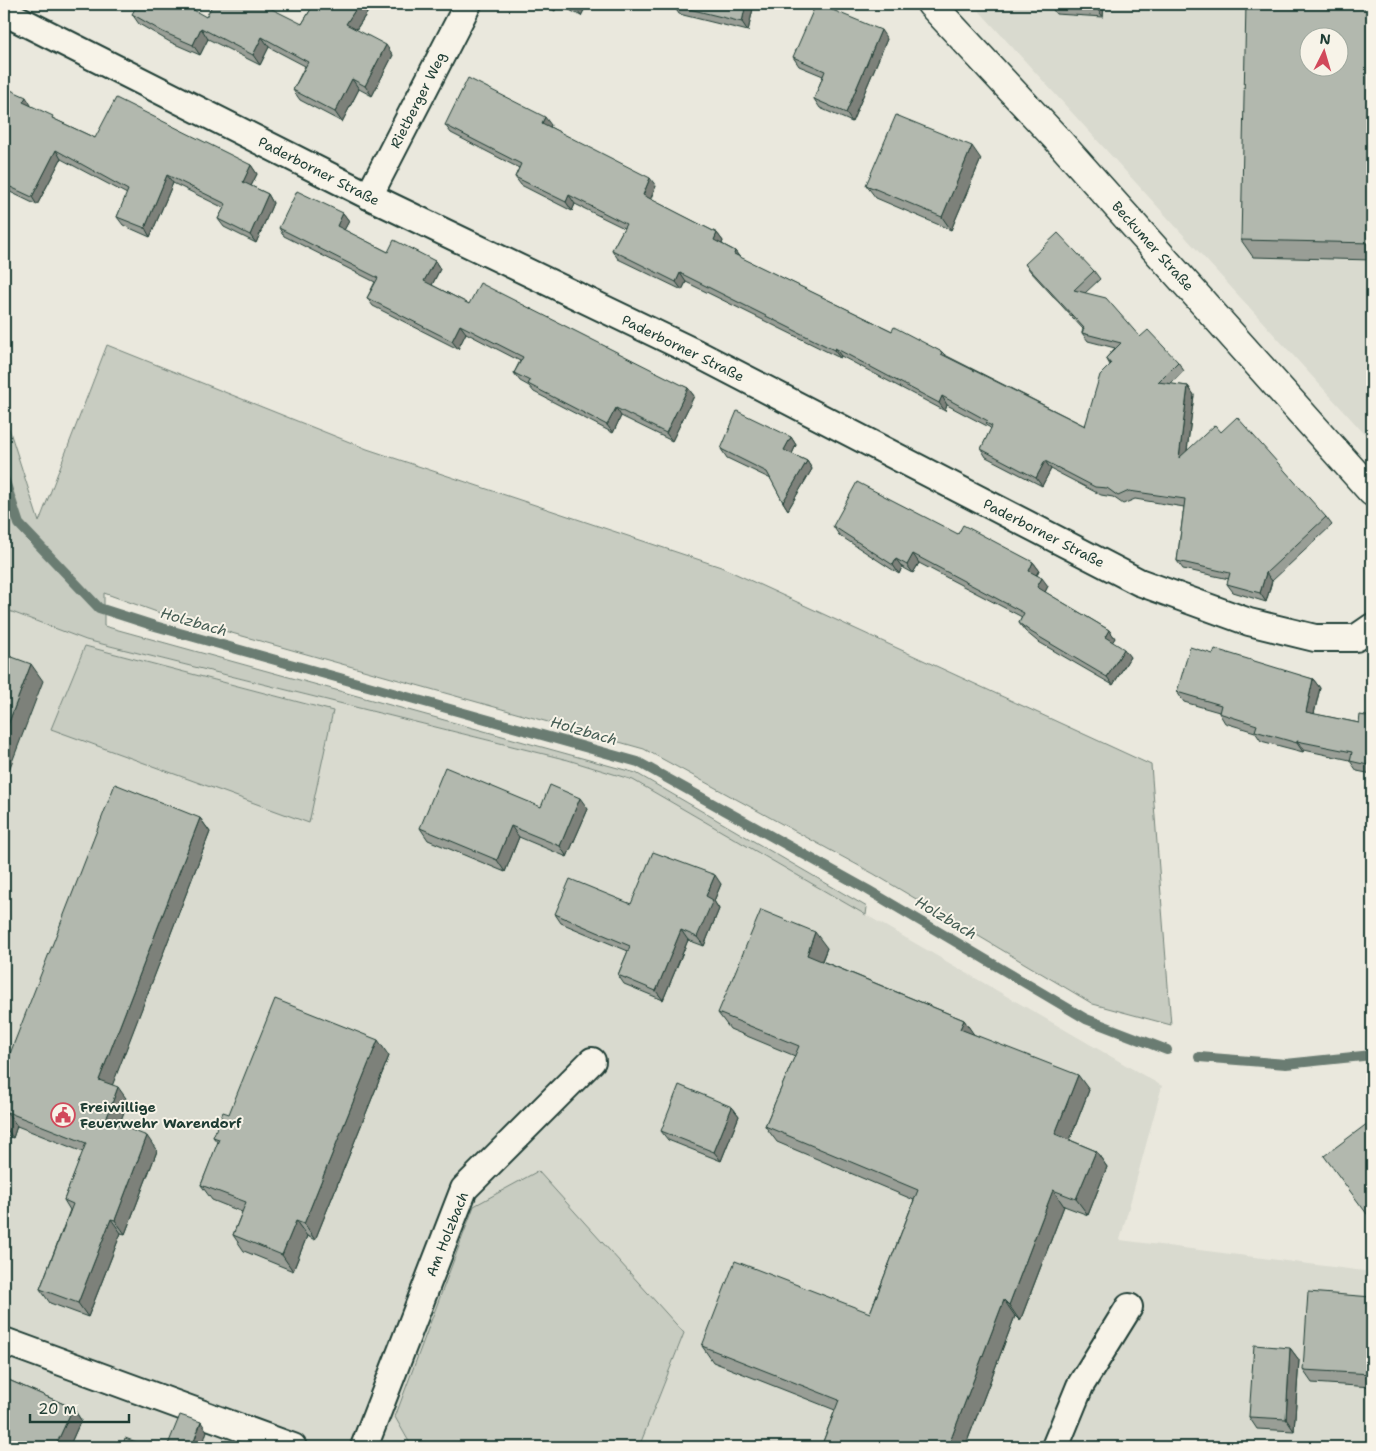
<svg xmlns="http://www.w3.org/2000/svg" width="1376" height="1451" font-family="'Shantell Sans',sans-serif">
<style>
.built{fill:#d9dacf;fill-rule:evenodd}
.green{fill:#c8ccc1;stroke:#74847a}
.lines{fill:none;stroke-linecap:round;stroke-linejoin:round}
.stream{stroke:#6a7c72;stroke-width:10}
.minor-casing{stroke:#1f3d34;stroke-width:30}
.tertiary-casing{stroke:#1f3d34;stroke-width:31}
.minor{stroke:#f7f3e8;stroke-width:26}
.tertiary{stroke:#f7f3e8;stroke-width:28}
.wall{fill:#999e96;stroke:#1f3d34}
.shaded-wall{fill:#7d817a;stroke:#1f3d34}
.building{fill:#b2b8ae;stroke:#1f3d34;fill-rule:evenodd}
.labels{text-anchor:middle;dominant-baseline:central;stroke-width:4;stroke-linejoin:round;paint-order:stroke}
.street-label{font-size:14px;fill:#1f3d34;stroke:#f7f3e8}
.poi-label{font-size:14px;font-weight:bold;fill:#1f3d34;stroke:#f7f3e8;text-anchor:start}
.water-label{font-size:15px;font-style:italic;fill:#445c53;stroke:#f7f3e8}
</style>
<rect width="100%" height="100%" fill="#eae8dd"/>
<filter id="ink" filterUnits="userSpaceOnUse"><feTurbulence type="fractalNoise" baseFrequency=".02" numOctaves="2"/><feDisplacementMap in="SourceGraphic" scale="10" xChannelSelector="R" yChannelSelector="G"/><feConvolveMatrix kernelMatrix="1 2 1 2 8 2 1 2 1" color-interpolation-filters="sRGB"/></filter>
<g filter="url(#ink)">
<g class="built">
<path d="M973,4H1372V442ZM1308,38H1338V68H1308Z"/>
<path d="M4,609L86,640L568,760L633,780L1162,1086L1120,1240L1372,1272V1447H639L684,1333L395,1417L412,1447H4ZM85,646L333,711L309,822L51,729Z"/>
</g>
<g class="green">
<polygon points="107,345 367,449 721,567 1151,765 1171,1025 1093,1004 874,874 644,749 157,612 104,593 104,626 636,773 867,907 866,915 633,780 568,760 86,640 4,609 4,413 39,522"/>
<polygon points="85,646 333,711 309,823 51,729"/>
<polygon points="538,1171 684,1333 639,1447 412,1447 395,1417 474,1206"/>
</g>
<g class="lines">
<g class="stream">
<polyline points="4,478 19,524 99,608 155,626 638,762 868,890 1086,1019 1167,1050"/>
<polyline points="1199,1057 1286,1064 1372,1055"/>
</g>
<g class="minor-casing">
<g id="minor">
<polyline points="4,12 369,196 696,353 1139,582 1249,622 1315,638 1356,638 1372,627"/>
<polyline points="369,196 468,4"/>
<polyline points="4,1341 293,1447"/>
<polyline points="364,1447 464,1189 592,1061"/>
<polyline points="1055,1447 1080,1386 1129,1307"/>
</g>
</g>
<g class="tertiary-casing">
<polyline id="tertiary" points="931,4 1056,138 1372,492"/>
</g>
<use href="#minor" class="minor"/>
<use href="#tertiary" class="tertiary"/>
</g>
<g class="wall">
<polygon points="314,4 373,4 356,30 393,55 372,96 359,89 342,122 300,100 293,90 305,66 269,47 260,65 208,39 200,55 170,42 139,24 132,14 206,17 302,24"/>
<polygon points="541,4 587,4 581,16 558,4 555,11"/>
<polygon points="673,4 754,4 748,31 679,14 673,5"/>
<polygon points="1049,4 1104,4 1103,17 1056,14"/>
<polygon points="1131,4 1196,4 1195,9"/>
<polygon points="1372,4 1372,260 1253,257 1241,240"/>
<polygon points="887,39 852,122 820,108 814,99 823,76 799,66 793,57"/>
<polygon points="4,87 31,106 56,120 95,138 251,165 257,174 251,186 268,194 273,203 256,243 224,227 218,219 224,208 173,183 150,237 123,225 117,217 127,194 61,159 37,205 4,189"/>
<polygon points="445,125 551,125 550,127 656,186 650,199 717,233 723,241 722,244 735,251 739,257 892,331 942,352 945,355 1085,426 1110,365 1106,358 1115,348 1088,341 1082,333 1083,329 1031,272 1025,264 1094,271 1100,279 1085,293 1140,337 1178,362 1184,371 1170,384 1188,386 1194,395 1187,451 1221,432 1326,517 1332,525 1272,581 1266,602 1233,592 1227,584 1229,579 1183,569 1177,561 1184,507 1135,499 1123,504 1113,497 1101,495 1051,469 1042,486 986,457 981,449 991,429 989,427 947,405 945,411 841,356 840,358 686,282 682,290 618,259 612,250 624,228 575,204 572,211 521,185 515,177 519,168 451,133"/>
<polygon points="981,159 951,230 876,198 866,185"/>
<polygon points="343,213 349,221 344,230 388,252 435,261 440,269 432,285 469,304 688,388 694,396 672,441 621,416 613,433 534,392 529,386 520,381 514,373 520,361 466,333 458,349 373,306 367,298 375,282 284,236 279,228"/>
<polygon points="791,437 796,445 792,454 807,461 812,469 788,510 783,502 771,479 727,458 721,449"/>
<polygon points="833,526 958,534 1033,562 1039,570 1037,575 1048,586 1045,592 1109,630 1115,638 1112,642 1130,657 1113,685 1037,641 1025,631 1019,623 1022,617 919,563 913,573 902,567 899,574 839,535"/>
<polygon points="1213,654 1313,679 1320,688 1314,714 1359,723 1372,717 1372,774 1357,771 1350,761 1350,760 1304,750 1303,752 1261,741 1255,732 1225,723 1219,713 1219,712 1184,702 1177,692"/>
<polygon points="541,807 588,809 567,857 519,837 505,872 428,840 420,828"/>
<polygon points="200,818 210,832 112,1085 128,1101 119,1125 157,1151 125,1234 121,1233 88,1317 50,1303 40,1289 70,1210 64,1200 83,1152 17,1126 13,1138 4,1135 4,1069"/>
<polygon points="721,884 714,901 719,909 704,946 688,940 663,1000 624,984 618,975 628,951 561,923 555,914 631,904"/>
<polygon points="827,948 822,961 964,1020 973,1034 1089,1090 1070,1140 1096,1151 1107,1167 1088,1215 1064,1206 1020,1321 1015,1316 965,1447 821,1447 835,1410 713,1362 702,1346 870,1313 914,1200 777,1142 765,1126 795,1056 730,1029 718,1013"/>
<polygon points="389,1056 315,1240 307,1236 293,1271 244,1251 233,1235 242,1212 212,1200 201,1185 218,1143 213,1137 229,1114"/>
<polygon points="732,1107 739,1116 721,1161 668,1140 661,1131"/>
<polygon points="1372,1297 1372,1387 1312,1383 1303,1370"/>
<polygon points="1290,1348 1299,1360 1294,1431 1257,1429 1249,1417"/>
<polygon points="4,1378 73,1408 81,1420 69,1447 4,1447"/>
</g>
<g class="shaded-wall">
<polygon points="359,4 373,4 353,34 346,24"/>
<polygon points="550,4 558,4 555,11"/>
<polygon points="577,4 587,4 581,16 575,8"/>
<polygon points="746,4 754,4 748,31 742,22"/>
<polygon points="1095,4 1104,4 1103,17 1095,6"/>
<polygon points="1192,4 1196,4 1195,9"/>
<polygon points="201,28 208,39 200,55 193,45"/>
<polygon points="881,30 887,39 852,122 846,113"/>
<polygon points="262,37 269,47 260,65 253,55"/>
<polygon points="386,45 393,55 372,96 365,86"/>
<polygon points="352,79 359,89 342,122 335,112"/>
<polygon points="26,97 31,105 29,110 23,102"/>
<polygon points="545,117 551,125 548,132 542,123"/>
<polygon points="972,146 981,159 951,230 942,217"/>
<polygon points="56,150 61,159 37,205 32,197"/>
<polygon points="251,165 257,174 249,190 243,182"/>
<polygon points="167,175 173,183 150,237 145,228"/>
<polygon points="650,178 656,186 649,203 643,195"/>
<polygon points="268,194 273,203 256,243 250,235"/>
<polygon points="569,195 575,204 572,211 566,202"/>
<polygon points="343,213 349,221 342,234 337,226"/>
<polygon points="717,233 723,241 720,248 714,240"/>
<polygon points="735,251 741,259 734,254"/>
<polygon points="435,261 440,269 430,289 424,281"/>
<polygon points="680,273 686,282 682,290 676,282"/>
<polygon points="460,325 466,333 458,349 452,341"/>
<polygon points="835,348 841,356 840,358 834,350"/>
<polygon points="1188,386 1194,395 1185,466 1179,458"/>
<polygon points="688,388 694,396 672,441 666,433"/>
<polygon points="942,396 947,405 945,411 939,403"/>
<polygon points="616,408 621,416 613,433 607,425"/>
<polygon points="791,437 796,445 790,458 784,450"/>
<polygon points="807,461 812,469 788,510 783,502"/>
<polygon points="1045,461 1051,469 1042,486 1036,478"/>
<polygon points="913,554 919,563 913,573 907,565"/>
<polygon points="896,559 902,567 899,574 893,565"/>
<polygon points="1033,562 1039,570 1034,579 1029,571"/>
<polygon points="1266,573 1272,581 1266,602 1260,593"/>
<polygon points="1042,578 1048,586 1043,596 1037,587"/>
<polygon points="1109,630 1115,638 1110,646 1105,637"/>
<polygon points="1124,649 1130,657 1113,685 1107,677"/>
<polygon points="31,664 43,681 4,783 4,735"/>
<polygon points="1313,679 1320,688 1312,722 1306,712"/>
<polygon points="1297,741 1304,750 1303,752 1297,743"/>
<polygon points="580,798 588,809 567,857 560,846"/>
<polygon points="200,818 210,832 109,1094 99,1080"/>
<polygon points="511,826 519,837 505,872 497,860"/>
<polygon points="715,875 721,884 714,901 719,909 704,946 697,937 706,896"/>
<polygon points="681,930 688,940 663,1000 656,991"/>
<polygon points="815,932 827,948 818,970 807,955"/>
<polygon points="964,1020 975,1036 960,1029"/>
<polygon points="378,1040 389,1056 315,1240 304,1224"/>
<polygon points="1078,1075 1089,1090 1066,1150 1055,1134"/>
<polygon points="118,1087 128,1101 116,1134 106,1120"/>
<polygon points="732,1107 739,1116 721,1161 714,1152"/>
<polygon points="7,1112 17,1126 13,1138 4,1125 4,1121"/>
<polygon points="147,1136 157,1151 125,1234 115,1220"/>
<polygon points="1096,1151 1107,1167 1088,1215 1076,1199"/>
<polygon points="1053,1190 1064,1206 1020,1321 1009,1305"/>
<polygon points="111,1219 121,1233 88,1317 78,1303"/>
<polygon points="296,1221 307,1236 293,1271 282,1255"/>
<polygon points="1004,1300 1015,1316 965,1447 948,1447"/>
<polygon points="1290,1348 1299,1360 1294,1431 1286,1419"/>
<polygon points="73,1408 81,1420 69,1447 55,1447"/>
<polygon points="201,1422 207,1431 202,1447 192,1447"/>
</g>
<g class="building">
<polygon points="138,4 183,4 206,17 213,4 262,4 302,24 314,4 359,4 346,24 386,45 365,86 352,79 335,112 293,90 308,62 262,37 253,55 201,28 193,45 163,32 132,14"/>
<polygon points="568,4 577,4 575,8"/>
<polygon points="673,4 746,4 742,22 673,5"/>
<polygon points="816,4 818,4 881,30 846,113 814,99 825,71 793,57"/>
<polygon points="1069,4 1095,4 1095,6"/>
<path d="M1246,4H1372V243L1241,240ZM1308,38H1338V68H1308Z"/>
<polygon points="468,78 545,117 542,123 650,178 643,195 717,233 714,240 735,251 734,254 892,331 894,327 942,352 941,354 1085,426 1100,375 1111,364 1106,358 1121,343 1082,333 1084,328 1025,264 1058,233 1094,271 1074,290 1106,298 1140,337 1148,330 1178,362 1158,382 1188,386 1179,458 1215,425 1221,432 1237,417 1326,517 1266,573 1260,593 1227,584 1230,573 1177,561 1185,499 1129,491 1118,496 1107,488 1095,487 1045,461 1036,478 981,449 992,426 986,423 988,421 942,396 939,403 835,348 834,350 680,273 676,282 612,250 626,224 569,195 566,202 515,177 521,164 445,125"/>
<polygon points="4,87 26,97 23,102 53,116 52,118 95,138 116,98 251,165 243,182 268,194 250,235 218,219 226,204 167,175 145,228 117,217 128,190 56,150 32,197 4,184"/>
<polygon points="896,115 972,146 942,217 866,185"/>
<polygon points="297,191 343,213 337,226 388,252 394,240 435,261 424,281 469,304 480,283 688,388 666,433 616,408 607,425 528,384 530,381 514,373 523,357 460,325 452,341 367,298 378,278 279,228"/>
<polygon points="737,411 791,437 784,450 807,461 783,502 767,472 721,449"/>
<polygon points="857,482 958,534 963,525 1033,562 1029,571 1042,578 1037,587 1109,630 1105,637 1124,649 1107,677 1031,632 1019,623 1024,613 913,554 907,565 896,559 893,565 833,526"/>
<polygon points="1190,647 1213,654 1215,649 1313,679 1306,712 1359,723 1360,715 1372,717 1372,766 1350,761 1352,752 1297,741 1297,743 1255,731 1257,725 1219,713 1221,705 1177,692"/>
<polygon points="4,654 31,664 4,735"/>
<polygon points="445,767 541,807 550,785 580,798 560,846 511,826 497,860 420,828"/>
<polygon points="115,784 200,818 99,1080 118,1087 106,1120 147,1136 115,1220 111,1219 78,1303 40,1289 73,1204 64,1200 86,1143 7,1112 4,1121 4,1069"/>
<polygon points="653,852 715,875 706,896 713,900 697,937 681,930 656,991 618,975 630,946 555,914 570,879 631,904"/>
<polygon points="761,910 815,932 807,955 964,1020 960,1029 1078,1075 1055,1134 1096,1151 1076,1199 1053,1190 1009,1305 1004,1300 948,1447 821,1447 839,1400 702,1346 735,1261 870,1313 918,1190 765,1126 799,1046 718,1013"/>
<polygon points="275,999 378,1040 304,1224 296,1221 282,1255 233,1235 246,1202 201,1185 219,1139 213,1137 223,1112 229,1114"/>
<polygon points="679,1085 732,1107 714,1152 661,1131"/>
<polygon points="1368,1123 1372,1128 1372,1216 1370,1218 1324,1156"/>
<polygon points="1308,1292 1372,1297 1372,1374 1303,1370"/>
<polygon points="1254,1345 1290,1348 1286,1419 1249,1417"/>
<polygon points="4,1378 73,1408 55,1447 12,1447 4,1444"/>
<polygon points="180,1415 201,1422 192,1447 167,1447"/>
<polygon points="125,1438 150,1447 122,1447"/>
</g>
</g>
<defs>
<g id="civic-ring" transform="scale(1.25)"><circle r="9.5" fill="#f7f3e8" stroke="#d1495b" stroke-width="1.5"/><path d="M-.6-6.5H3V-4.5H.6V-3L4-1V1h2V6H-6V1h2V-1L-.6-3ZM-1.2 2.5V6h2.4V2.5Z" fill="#d1495b"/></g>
</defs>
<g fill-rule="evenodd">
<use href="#civic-ring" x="63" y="1115"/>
</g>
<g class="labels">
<g class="street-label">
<text transform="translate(418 100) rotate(-63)">Rietberger Weg</text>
<text transform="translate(319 171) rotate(27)">Paderborner Straße</text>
<text transform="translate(1153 246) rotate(48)">Beckumer Straße</text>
<text transform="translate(683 348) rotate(26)">Paderborner Straße</text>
<text transform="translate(1044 533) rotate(27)">Paderborner Straße</text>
<text transform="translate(447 1234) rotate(-68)">Am Holzbach</text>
</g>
<g class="poi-label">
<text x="80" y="1107">Freiwillige<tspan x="80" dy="16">Feuerwehr Warendorf</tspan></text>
</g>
<g class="water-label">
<text transform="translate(194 622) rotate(16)">Holzbach</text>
<text transform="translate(584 731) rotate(16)">Holzbach</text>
<text transform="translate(946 918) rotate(31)">Holzbach</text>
</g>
</g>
<rect width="1376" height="1451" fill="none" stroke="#f7f3e8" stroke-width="20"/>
<rect x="10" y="10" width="1356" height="1431" fill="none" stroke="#1f3d34" stroke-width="2" filter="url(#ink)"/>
<g transform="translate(1324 52) rotate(5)"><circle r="24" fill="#f7f3e8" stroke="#a1aaa0"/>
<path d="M0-4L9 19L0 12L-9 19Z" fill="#d1495b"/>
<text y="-8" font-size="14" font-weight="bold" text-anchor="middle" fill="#1f3d34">N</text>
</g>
<path d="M30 1414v8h99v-8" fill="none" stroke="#1f3d34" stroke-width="2.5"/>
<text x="38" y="1414" font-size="15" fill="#1f3d34" stroke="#f7f3e8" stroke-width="4" paint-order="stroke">20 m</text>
</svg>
